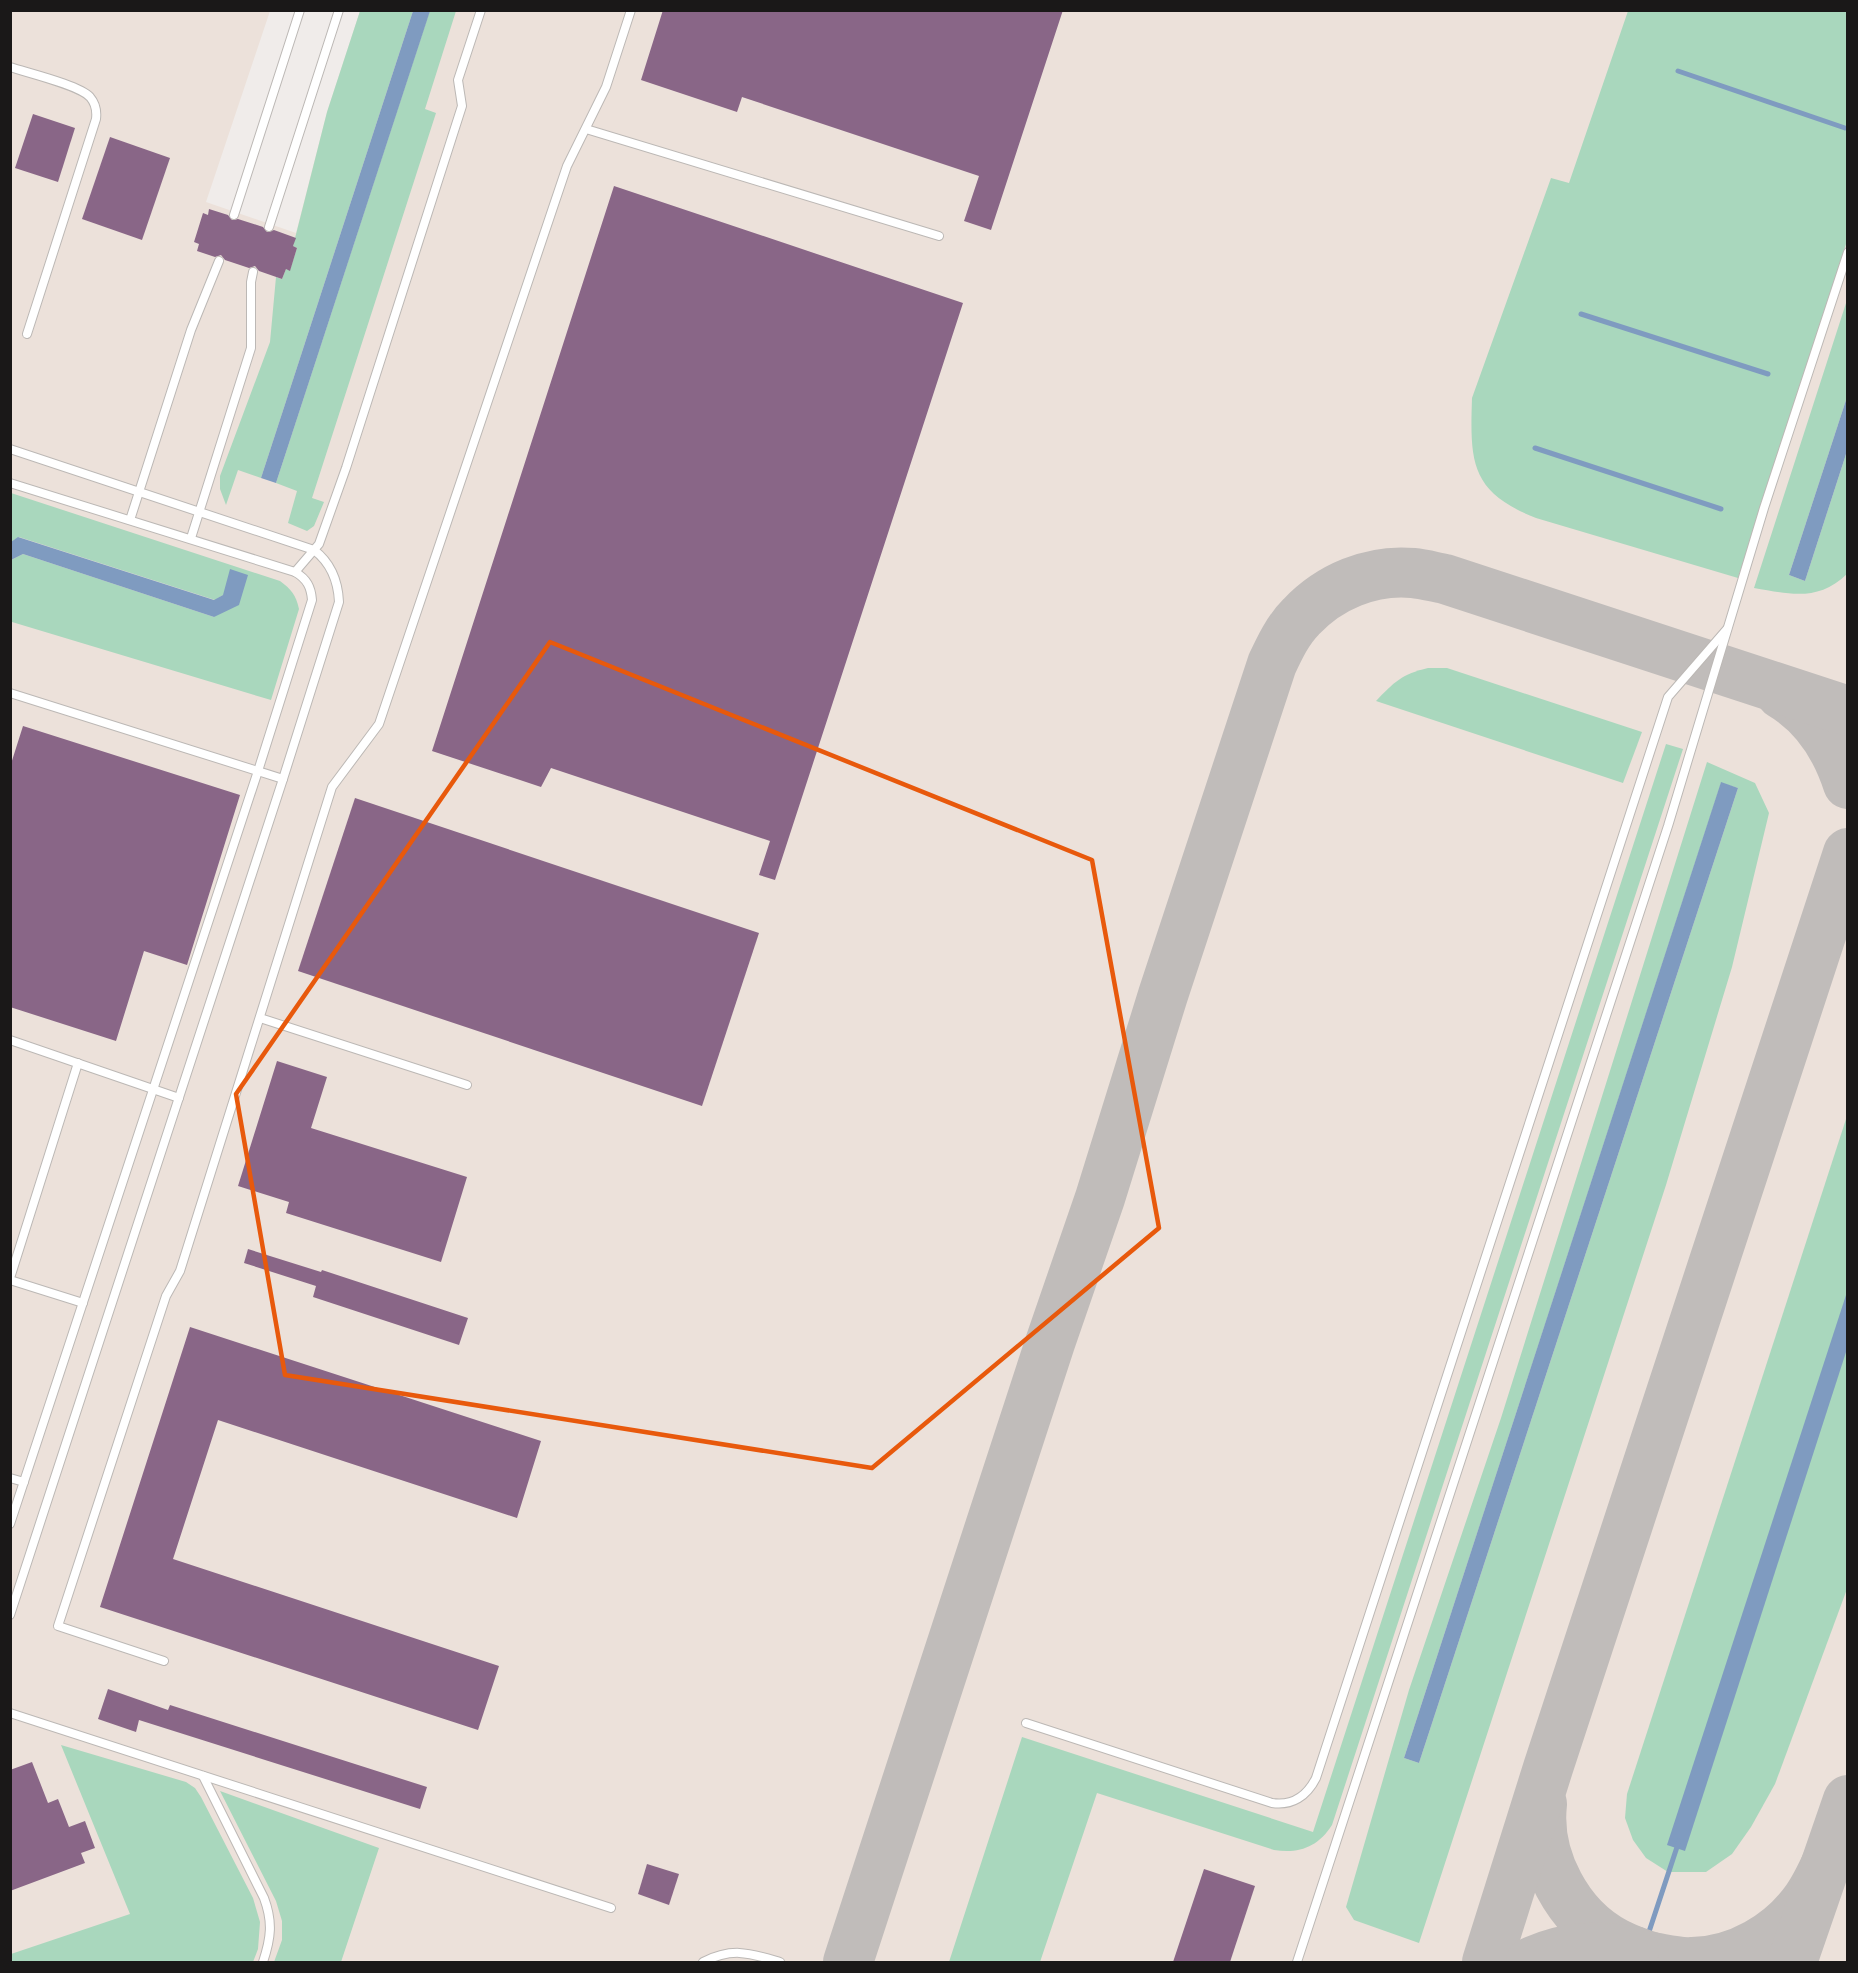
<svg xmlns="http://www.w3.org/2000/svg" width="1858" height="1973" font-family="Roboto,sans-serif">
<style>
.built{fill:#ece1da}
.green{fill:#a9d7bd;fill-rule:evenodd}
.water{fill:#7f9bc0}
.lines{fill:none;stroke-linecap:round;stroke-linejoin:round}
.stream{stroke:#7f9bc0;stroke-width:5}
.taxiway{stroke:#c0bcba;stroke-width:50}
.building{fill:#896687}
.service-casing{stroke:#bcb8b5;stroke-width:10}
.service{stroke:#fff;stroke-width:8}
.marked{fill:none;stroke:#e8590c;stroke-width:4.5;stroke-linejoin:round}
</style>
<rect width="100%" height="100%" fill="#f0ecea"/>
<polygon class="built" points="11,11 270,11 206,202 296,233 327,112 360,11 1847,11 1847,1962 11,1962"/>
<g class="green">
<polygon points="430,10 456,11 425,109 436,113 312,498 324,502 314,526 307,531 288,523 297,491 276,483"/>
<polygon points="360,11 413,11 261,478 238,470 226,505 220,489 220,476 270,342 276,277 282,279 286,269 290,270 297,248 293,246 327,112"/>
<path d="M1628,11H1847V241L1738,578L1536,518C1470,492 1470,462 1472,398L1551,178L1569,183Z"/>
<path d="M1847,300V397L1789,575L1805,581L1847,451V574C1818,602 1790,594 1754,588Z"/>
<path d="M11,493L280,581C291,589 296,595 299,609L271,700L12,622L11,626V560L23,554L214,617L223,595L215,600L19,537L11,542Z"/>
<path d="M1428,668H1447L1642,732L1623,783L1376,701C1394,682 1402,674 1428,668Z"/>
<path d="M1666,744L1683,749L1332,1825C1318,1847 1299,1854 1274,1850L1097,1793L1040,1962H949L1022,1737L1313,1832Z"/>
<path d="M1707,762L1755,783L1769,813L1732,967L1666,1185L1419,1943L1354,1920L1346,1907L1409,1690L1501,1418ZM1721,783L1738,788L1419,1763L1404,1758Z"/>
<polygon points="1847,1116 1847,1589 1775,1784 1751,1827 1732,1854 1706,1872 1668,1872 1646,1858 1633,1840 1625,1818 1627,1794"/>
<polygon points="61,1745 186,1782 195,1788 201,1797 253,1898 260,1922 258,1949 253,1962 11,1962 11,1954 130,1914"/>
<polygon points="220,1791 379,1848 341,1962 274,1962 282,1940 282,1921 276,1901"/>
</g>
<g class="water">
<polygon points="413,11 430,11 276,483 261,478"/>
<polygon points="1847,397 1847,451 1805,581 1789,575"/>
<polygon points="18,537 214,600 223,595 230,569 248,575 239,605 214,617 23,554 11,560 11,542"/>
<polygon points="1721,782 1738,788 1419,1763 1404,1758"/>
<polygon points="1847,1292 1847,1349 1685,1851 1667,1845"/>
</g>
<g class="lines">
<g class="stream">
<polyline points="1678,71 1845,128"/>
<polyline points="1581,314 1768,374"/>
<polyline points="1535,448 1721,509"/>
<polyline points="1639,1962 1679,1841"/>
</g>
<g class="taxiway">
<path d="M1781,694C1815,714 1836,747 1848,784"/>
<path d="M1542,1804C1536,1858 1568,1918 1616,1943C1633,1952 1651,1957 1668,1962"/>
<path d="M1651,1957C1664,1959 1678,1963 1692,1962C1737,1961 1781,1936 1807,1899C1815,1888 1821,1875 1827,1862"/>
<path d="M848,1962L1050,1343L1100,1198L1163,995L1272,664C1280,647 1288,630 1301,617C1329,587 1371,569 1413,573C1424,574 1434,577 1445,579L1848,711"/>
<polyline points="1487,1962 1548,1768 1848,853"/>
<path d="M1531,1962C1567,1946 1595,1945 1634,1951"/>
<polyline points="1792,1962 1848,1800"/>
</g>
</g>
<g class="building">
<polygon points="663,10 1063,10 991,230 964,221 979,176 742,97 737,112 641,80"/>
<polygon points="33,114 75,128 58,182 15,168"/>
<polygon points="110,137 170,158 142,240 82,219"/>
<polygon points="614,186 963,303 775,880 759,875 770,841 551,768 541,787 432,751"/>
<polygon points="209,209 228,215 232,220 238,219 263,227 267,232 274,230 296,238 293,246 297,248 290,271 286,269 282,279 259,271 255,266 249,268 225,260 221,255 215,257 197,251 199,244 194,242 203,213 208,215"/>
<polygon points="23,726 240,795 187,965 144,951 116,1041 10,1007 10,767"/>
<polygon points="355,798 759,933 702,1106 298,971"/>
<polygon points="277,1061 327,1077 311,1128 467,1177 441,1262 286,1213 289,1202 238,1186"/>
<polygon points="248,1249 321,1272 322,1270 468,1318 459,1345 313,1297 316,1286 244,1263"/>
<polygon points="190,1327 541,1441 517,1518 218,1420 173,1559 499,1666 478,1730 100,1607"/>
<polygon points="108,1689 168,1710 170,1705 427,1787 420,1809 139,1720 136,1732 98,1719"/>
<polygon points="32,1762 48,1803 58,1799 69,1827 85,1821 95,1848 81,1853 85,1863 10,1891 10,1770"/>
<polygon points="647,1864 679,1874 669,1905 638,1894"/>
<polygon points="1204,1869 1255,1886 1230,1962 1173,1962"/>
</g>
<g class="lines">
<g class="service-casing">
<g id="service">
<path d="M10,67C28,73 79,85 90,97C96,104 97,111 96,119L27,334"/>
<polyline points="586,129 939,236"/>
<polyline points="234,215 300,10"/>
<polyline points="269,227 339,10"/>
<path d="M10,449L314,550C331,563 338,580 339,602L283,779L10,1615"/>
<path d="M10,483L295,572C307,579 311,587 312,600L258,771L10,1524"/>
<polyline points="130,520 191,330 219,261"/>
<polyline points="191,538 251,348 251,282 253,272"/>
<polyline points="295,572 319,544 346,468 462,106 458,80 481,10"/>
<polyline points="10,693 283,779"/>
<polyline points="260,1018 467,1085"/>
<polyline points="10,1040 179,1098"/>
<polyline points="10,1278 78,1063"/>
<polyline points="10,1280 83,1303"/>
<polyline points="10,1478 24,1482"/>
<polyline points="164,1661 58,1626 166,1296 180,1271 332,787 379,724 567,166 606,87 631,10"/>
<polyline points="10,1713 611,1908"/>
<path d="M1026,1723L1272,1803C1292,1806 1307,1796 1316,1778L1668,697L1727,629"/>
<path d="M203,1776L264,1898C273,1922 271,1938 263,1962"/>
<path d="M703,1962C733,1947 749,1953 780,1962"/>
<polyline points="1297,1962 1668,826 1764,508 1848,252"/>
</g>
</g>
<use href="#service" class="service"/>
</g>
<path class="marked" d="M550,642L1092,860L1159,1228L872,1468L285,1375L236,1094Z"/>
<rect width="1858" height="1973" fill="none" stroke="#1a1818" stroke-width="24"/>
</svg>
